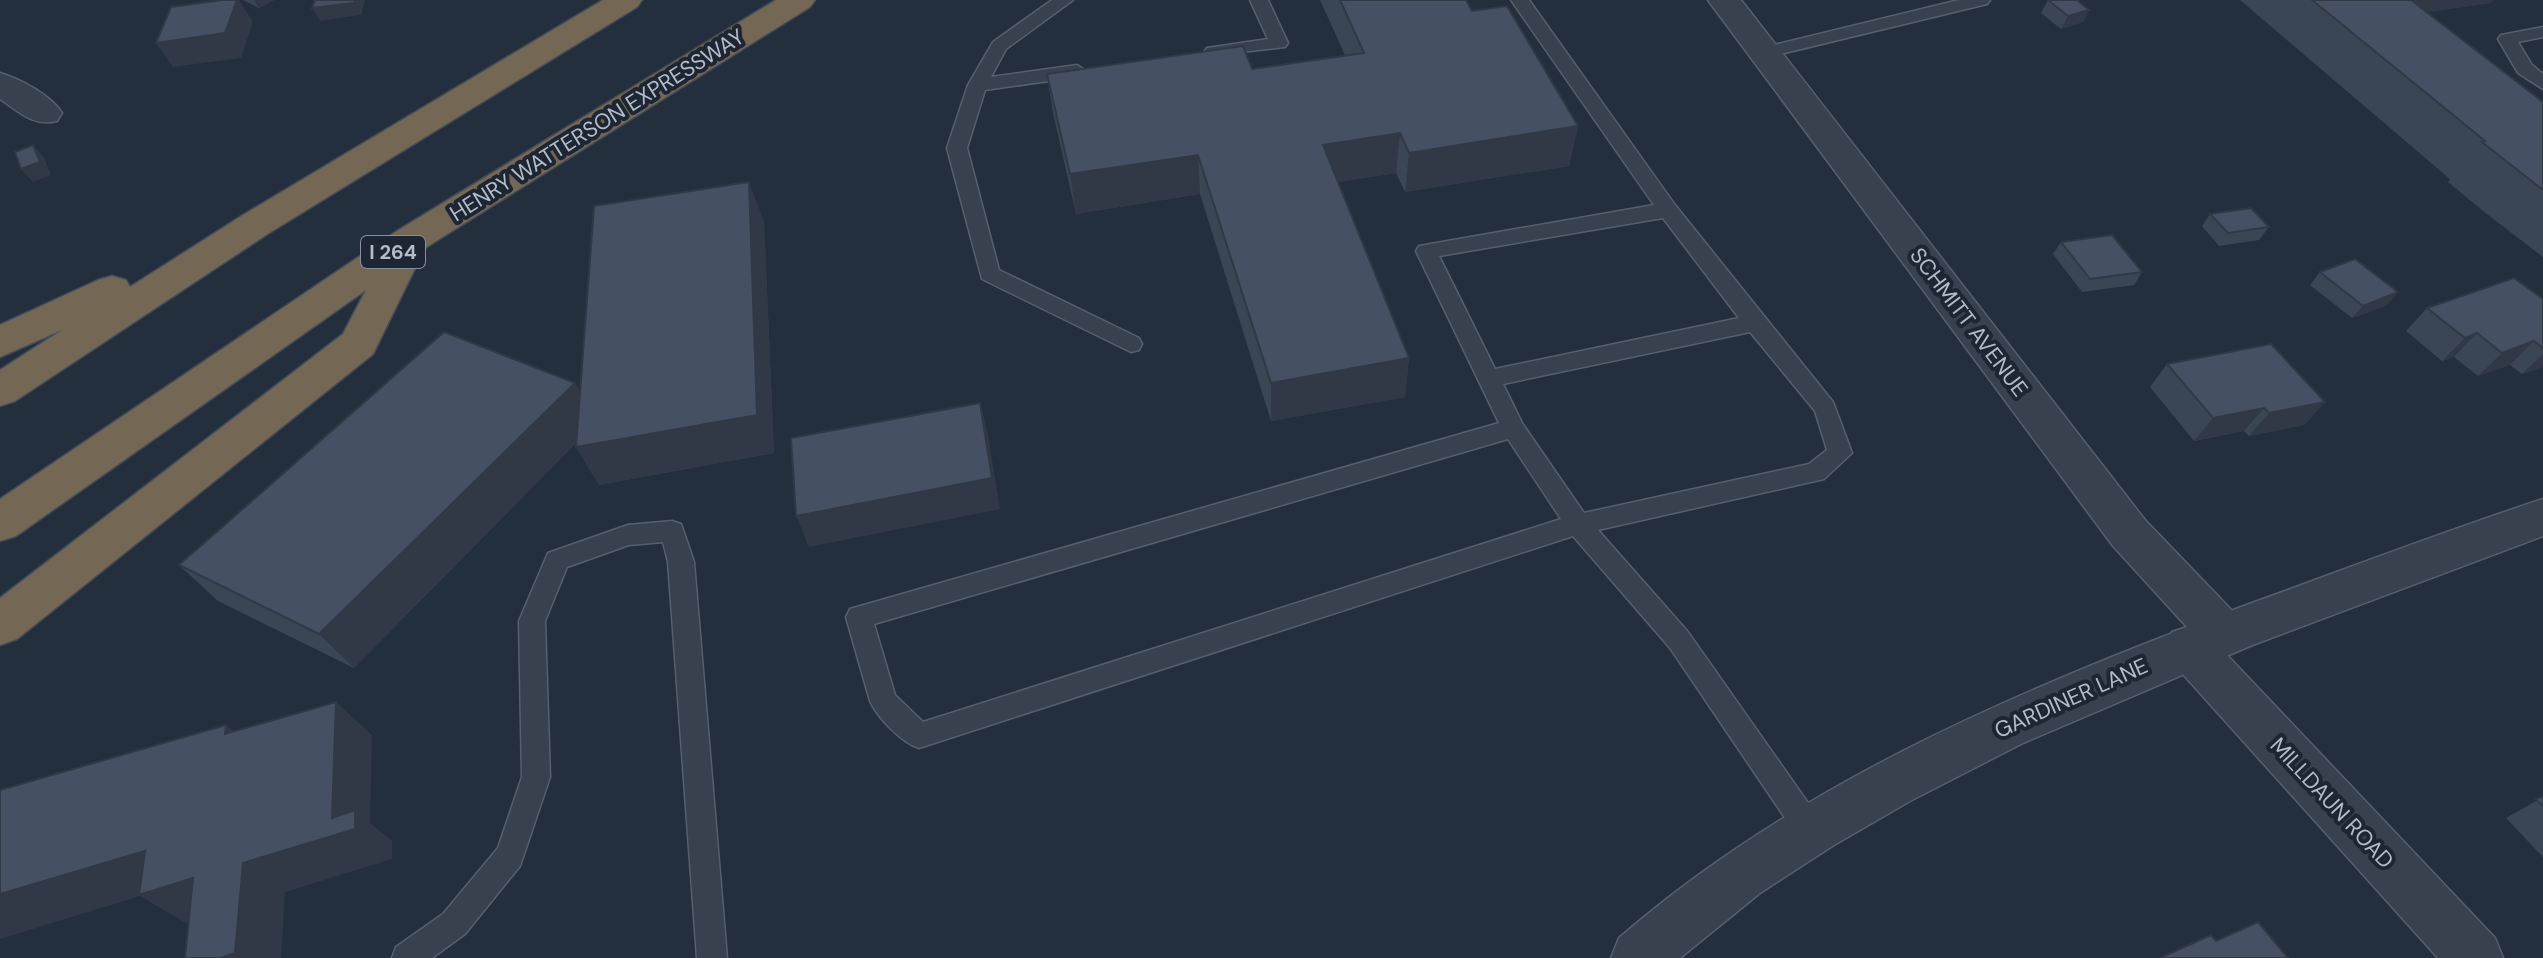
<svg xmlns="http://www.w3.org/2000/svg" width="2543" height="958" font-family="'DM Sans',sans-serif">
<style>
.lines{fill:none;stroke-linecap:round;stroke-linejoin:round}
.service-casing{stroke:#565f6c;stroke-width:3}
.minor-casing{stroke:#565f6c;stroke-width:3}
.tertiary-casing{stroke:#565f6c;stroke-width:3}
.motorway-casing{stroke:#434c59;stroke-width:3}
.service{fill:#38414e;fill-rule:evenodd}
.minor{fill:#38414e;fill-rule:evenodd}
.tertiary{fill:#38414e;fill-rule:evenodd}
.motorway{fill:#746855;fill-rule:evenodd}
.wall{fill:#3b4654}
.shaded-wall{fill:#303945}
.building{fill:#455162;stroke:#303945;stroke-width:2}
.labels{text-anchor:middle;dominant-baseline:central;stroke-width:8;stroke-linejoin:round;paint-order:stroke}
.shield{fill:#1d2633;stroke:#878f9c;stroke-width:2}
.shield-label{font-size:20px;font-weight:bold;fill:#b4bcc9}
.street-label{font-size:22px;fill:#b4bcc9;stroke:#1d2633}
</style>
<rect width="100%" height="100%" fill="#242f3e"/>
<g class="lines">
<g class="service-casing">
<g id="service">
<polygon points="1052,0 1073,0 1006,49 991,77 1077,65 1086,71 1077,77 985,90 967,148 999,270 1139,338 1142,344 1139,350 1131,352 982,279 947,148 968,85 993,42"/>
<polygon points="1250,0 1268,0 1288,43 1285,47 1207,56 1204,52 1207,48 1268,39"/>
<path d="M1511,0H1529L1675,205L1833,402L1852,453L1824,479L1598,530L1688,632L1820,820L1824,830L1820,840L1810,844L1800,840L1670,648L1573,536L919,748C901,742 878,718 870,701L846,617L850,609L1499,423L1416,251L1419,246L1654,205ZM1663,218L1739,318L1495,369L1439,256ZM1750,332L1815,411L1827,450L1809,464L1584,513L1522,423L1503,384ZM1508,439L1561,519L923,722L895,695L874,624Z"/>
<polygon points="1959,0 1990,0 1987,4 1764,58 1755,53 1758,49"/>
<polygon points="2543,27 2543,37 2518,42 2532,65 2543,74 2543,89 2518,73 2498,39 2501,35"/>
<polygon points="672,521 681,524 694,562 727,958 697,958 668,562 663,542 629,545 567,567 545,621 550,777 520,866 465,934 432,958 392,958 396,947 443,914 498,848 522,777 519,621 548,553 628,525"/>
</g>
</g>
<g class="minor-casing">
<g id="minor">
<polygon points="1708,0 1741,0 2145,520 2241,620 2248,634 2241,648 2226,654 2495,938 2503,958 2438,958 2172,662 2165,647 2172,632 2187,627 2113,546"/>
<path d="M0,73C20,79 51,95 62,113L57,121C34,127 19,112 0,99Z"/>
</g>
</g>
<g class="tertiary-casing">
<path id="tertiary" d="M2543,499V536L2250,646L2023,743L1910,801L1834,845L1760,893L1680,958H1611L1619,938C1801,780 2029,686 2252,603C2349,568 2445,531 2543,499Z"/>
</g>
<g class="motorway-casing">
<g id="motorway">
<polygon points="603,0 642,0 637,7 269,233 15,401 0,406 0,370 62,330 0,357 0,325 98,280 112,276 126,280 130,287 243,215"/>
<polygon points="776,0 815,0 810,7 425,248 373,354 17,639 0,645 0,598 343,334 366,290 16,536 0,541 0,499 397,231"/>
</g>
</g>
<use href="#service" class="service"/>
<use href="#minor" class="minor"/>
<use href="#tertiary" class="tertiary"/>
<use href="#motorway" class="motorway"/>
</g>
<g class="wall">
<polygon points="243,0 274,0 259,8"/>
<polygon points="1320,0 1466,0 1472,11 1578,126 1569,166 1405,192 1396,173 1338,182 1409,358 1405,397 1271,421 1200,194 1076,214 1053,113 1047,74 1252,69 1345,55"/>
<polygon points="2048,0 2089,10 2083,22 2061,29 2041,13"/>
<polygon points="2240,0 2493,0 2491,3 2427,12 2543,102 2543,257 2483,211 2448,182 2450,179"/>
<polygon points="2210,214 2269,227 2259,240 2219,246 2202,226"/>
<polygon points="764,221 774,453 599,485 576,447 576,443 354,668 218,601 179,565 575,383 580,392"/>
<polygon points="2061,242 2142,272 2134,285 2082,292 2053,254"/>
<polygon points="2320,272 2398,292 2387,305 2352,318 2310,285"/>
<polygon points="2543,299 2543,367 2522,374 2510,365 2478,376 2454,357 2442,361 2406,331 2427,308"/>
<polygon points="2167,364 2325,402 2304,425 2249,436 2244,431 2194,441 2150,387"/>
<polygon points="2543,797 2543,857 2506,818"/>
</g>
<g class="shaded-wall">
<polygon points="237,0 239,0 253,22 241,58 173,67 156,43"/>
<polygon points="254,0 274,0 259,8"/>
<polygon points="355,0 365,0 361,15 320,21 312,8"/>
<polygon points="2377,0 2493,0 2491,3 2361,22"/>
<polygon points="2089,10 2083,22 2061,29 2068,16"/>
<polygon points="1578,126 1569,166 1405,192 1409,153"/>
<polygon points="1400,133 1396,173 1321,185 1323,145"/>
<polygon points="33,145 44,158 51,175 33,182 21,169"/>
<polygon points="1198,155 1200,194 1076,214 1070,174"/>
<polygon points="749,182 764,221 774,453 599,485 576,447"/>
<polygon points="2398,292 2387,305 2352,318 2363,306"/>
<polygon points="2477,333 2454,357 2442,361 2465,338"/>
<polygon points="2534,341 2510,365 2478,376 2502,353"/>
<polygon points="2543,354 2543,367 2522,374"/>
<polygon points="1409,358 1405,397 1271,421 1271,383"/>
<polygon points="575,383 597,422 354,668 319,634"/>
<polygon points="2325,402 2304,425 2249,436 2269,413"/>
<polygon points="980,403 988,435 1000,509 809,547 796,516"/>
<polygon points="2264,408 2244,431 2194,441 2213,418"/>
<polygon points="336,702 372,735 370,823 392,841 392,859 285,892 281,958 221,958 243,863 332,818"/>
<polygon points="226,725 266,758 225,734"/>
<polygon points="145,851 193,878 237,907 186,923 140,896 0,939 0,894"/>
</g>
<g class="building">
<polygon points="222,0 237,0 225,33 156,43 171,7"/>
<polygon points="315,0 355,0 354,3 312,8"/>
<polygon points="1340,0 1466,0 1472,11 1507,6 1578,126 1409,153 1400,133 1323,145 1409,358 1271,383 1198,155 1070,174 1047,74 1243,46 1252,69 1364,53"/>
<polygon points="2048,0 2077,0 2089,10 2068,16"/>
<polygon points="2312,0 2411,0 2543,102 2543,190 2482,142 2485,141"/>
<polygon points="33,145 40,162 21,169 15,152"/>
<polygon points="749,182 757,415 576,447 594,206"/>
<polygon points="2251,208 2269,227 2228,233 2210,214"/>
<polygon points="2112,235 2142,272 2090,279 2061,242"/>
<polygon points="2355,259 2398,292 2363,306 2320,272"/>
<polygon points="2514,278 2543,299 2543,348 2534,341 2502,353 2477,333 2465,338 2427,308"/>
<polygon points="444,332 575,383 319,634 179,565"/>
<polygon points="2271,344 2325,402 2269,413 2264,408 2213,418 2167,364"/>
<polygon points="980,403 992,478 796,516 791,438"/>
<polygon points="336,702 332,818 355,810 355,829 243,863 235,953 221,958 185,958 193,878 139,895 145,851 0,894 0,790 226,725 225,734"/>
<polygon points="2543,797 2543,806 2536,799"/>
<polygon points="2258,922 2288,958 2160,958 2211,935 2216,941"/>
</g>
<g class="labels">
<rect class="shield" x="361" y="236" width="64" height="32" rx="6"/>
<g class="shield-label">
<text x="393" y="252">I 264</text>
</g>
<g class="street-label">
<text transform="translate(597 125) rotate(-32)">HENRY WATTERSON EXPRESSWAY</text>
<text transform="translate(1969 322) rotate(53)">SCHMITT AVENUE</text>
<text transform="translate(2071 698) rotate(-24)">GARDINER LANE</text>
<text transform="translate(2332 803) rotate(47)">MILLDAUN ROAD</text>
</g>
</g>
</svg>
